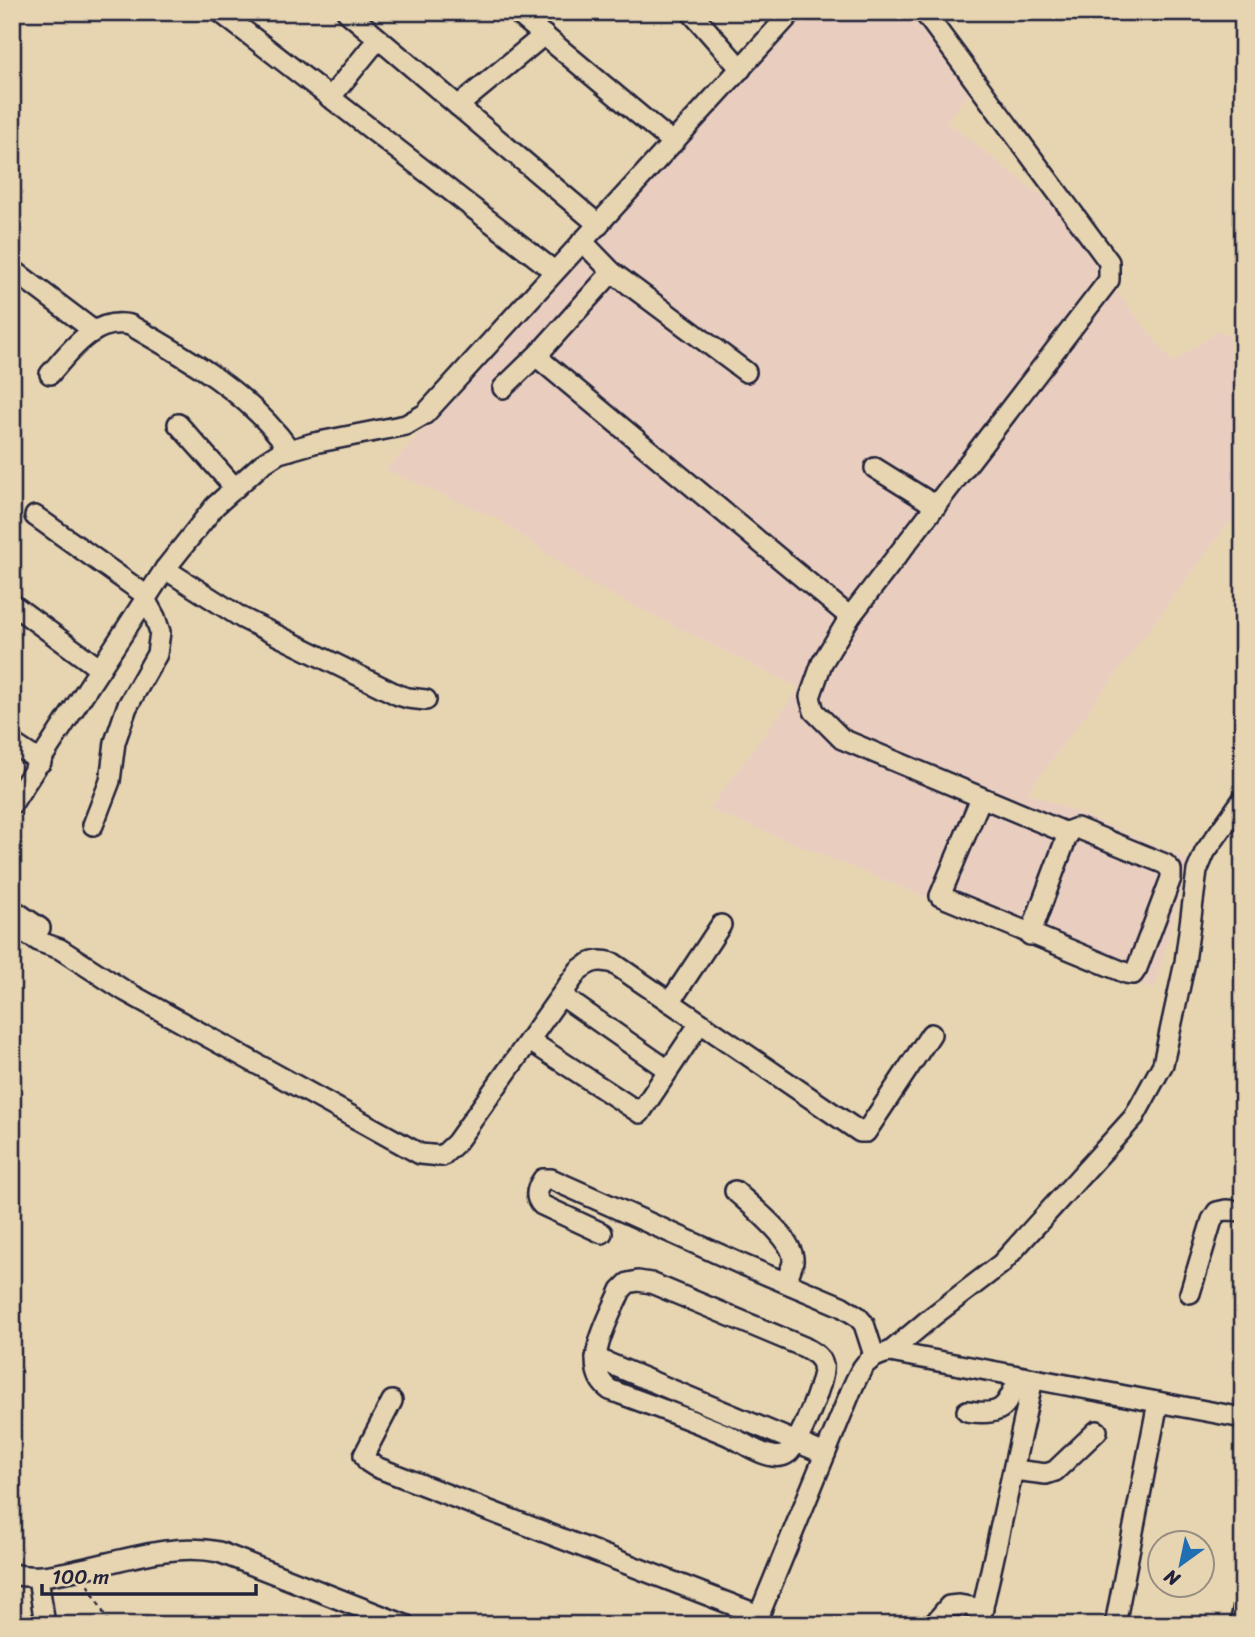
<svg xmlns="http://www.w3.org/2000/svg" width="1255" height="1637" font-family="Sriracha,sans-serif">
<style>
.built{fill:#e9cec0}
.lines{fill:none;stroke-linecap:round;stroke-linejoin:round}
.minor-casing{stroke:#22223b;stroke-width:24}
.path{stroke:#22223b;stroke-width:2.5;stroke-dasharray:5 5;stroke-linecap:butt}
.minor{stroke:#e7d5b2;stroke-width:19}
</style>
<rect width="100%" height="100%" fill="#e7d5b2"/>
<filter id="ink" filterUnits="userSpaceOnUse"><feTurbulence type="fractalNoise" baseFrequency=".0143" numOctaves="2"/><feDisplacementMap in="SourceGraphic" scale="14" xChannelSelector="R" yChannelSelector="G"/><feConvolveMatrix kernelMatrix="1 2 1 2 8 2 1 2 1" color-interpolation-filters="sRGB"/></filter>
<g filter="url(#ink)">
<polygon class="built" points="805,12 920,12 975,87 946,121 1111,251 1097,266 1173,363 1219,330 1243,348 1243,531 1230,521 1028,792 1189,860 1154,990 709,809 799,688 588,583 498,519 386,470"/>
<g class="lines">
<g class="minor-casing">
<g id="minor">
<polyline points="220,12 554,271"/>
<polyline points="347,12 599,225"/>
<polyline points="516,12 673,143"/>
<polyline points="691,12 741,69"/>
<polyline points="924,12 1109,262 1109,280 850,617 822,663 810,697 814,711 842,739 1069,834"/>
<polyline points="330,98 378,39"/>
<polyline points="458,106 544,35"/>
<polyline points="582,241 612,272 540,352 543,362 850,617"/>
<polyline points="12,269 94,331"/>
<polyline points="612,272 746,372"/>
<path d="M50,374C71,350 94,317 130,325C190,359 249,393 290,450"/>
<polyline points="503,388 540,352"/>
<polyline points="178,424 235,488"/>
<polyline points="875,468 936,506"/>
<polyline points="35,516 147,596"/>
<polyline points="165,569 242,618 398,695 408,698 426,700"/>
<polyline points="12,604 100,669"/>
<polyline points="12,743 41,762"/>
<polyline points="981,798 940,896 1126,973 1133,974 1137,968 1171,878 1171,870 1165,864 1077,828 1069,831 1030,935"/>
<polyline points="12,804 165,569 215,506 262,464 279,453 314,443 406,425 425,414 792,12"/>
<polyline points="93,825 110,781 115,742 127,707 157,654 160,632 155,617 145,599"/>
<polyline points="12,909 40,928"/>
<path d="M12,925L40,942L60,949L125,991L420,1154L442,1156L456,1143L579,970C591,961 598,959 613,963L860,1132H866L931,1034"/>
<polyline points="562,996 668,1070"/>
<polyline points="670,1002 721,925"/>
<polyline points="530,1041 640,1113 700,1023"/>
<path d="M735,1191C750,1205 796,1240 793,1262C792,1268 788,1276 785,1282"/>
<path d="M602,1233L542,1205C534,1197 536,1189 543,1179H551L741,1264L841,1306L857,1316L864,1324L874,1355"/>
<path d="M638,1281L651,1283L804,1347C812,1352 820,1355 823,1365C826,1378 799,1444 788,1453C784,1456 778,1457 773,1456C757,1454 740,1440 725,1434C687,1418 648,1404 610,1390C578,1367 610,1317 621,1290L628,1283Z"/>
<polyline points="1190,1293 1212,1220 1217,1212 1226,1210 1243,1211"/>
<polyline points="890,1352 933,1316 1001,1264 1134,1117 1163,1064 1185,962 1197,871 1205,852 1243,799"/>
<polyline points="596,1358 825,1454"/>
<polyline points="392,1401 364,1455 368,1462 376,1467 759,1615"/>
<path d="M967,1411C1003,1416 1005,1409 1019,1378"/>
<polyline points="1014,1470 1046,1474 1055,1471 1097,1431"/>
<path d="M12,1574C33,1579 52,1575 72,1571C120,1562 170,1542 219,1552L405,1625"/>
<polyline points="38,1577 45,1625"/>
<path d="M755,1625L851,1391C861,1368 865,1357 890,1352L1243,1418"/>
<polyline points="933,1625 949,1606 959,1605 983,1609"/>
<polyline points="979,1625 1033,1379"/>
<polyline points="1115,1625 1158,1402"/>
<polyline points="1240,1625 1243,1610"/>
</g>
</g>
<polyline class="path" points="88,1584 110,1625"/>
<use href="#minor" class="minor"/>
</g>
</g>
<rect width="1255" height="1637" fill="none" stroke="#e7d5b2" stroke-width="42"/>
<rect x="21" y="21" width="1213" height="1595" fill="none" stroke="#22223b" stroke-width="2.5" filter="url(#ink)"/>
<g transform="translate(1181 1564) rotate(213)"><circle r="33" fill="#e7d5b2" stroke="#988d82" stroke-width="2"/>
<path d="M0-5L12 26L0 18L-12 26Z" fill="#1f6fb2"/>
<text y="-10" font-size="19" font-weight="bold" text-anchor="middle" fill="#22223b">N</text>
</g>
<path d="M42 1584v10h214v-10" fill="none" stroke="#22223b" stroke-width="3.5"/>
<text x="52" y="1584" font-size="21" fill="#22223b" stroke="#e7d5b2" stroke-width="5" paint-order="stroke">100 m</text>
</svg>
